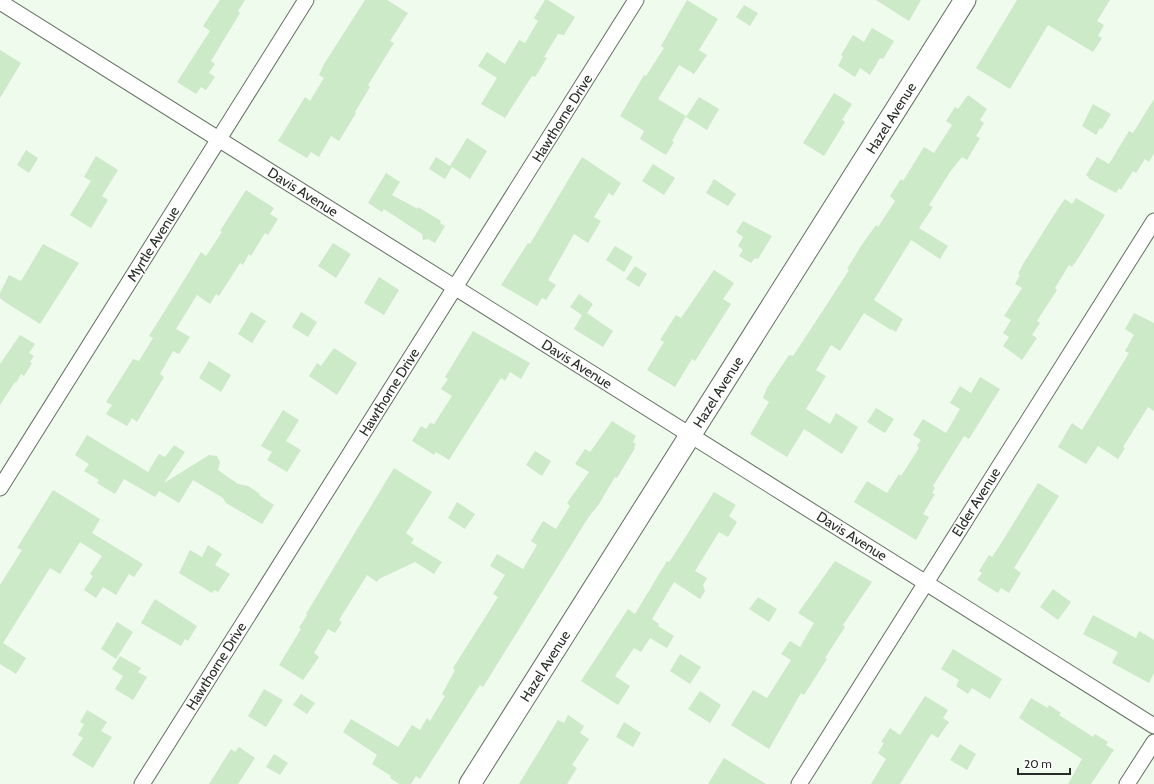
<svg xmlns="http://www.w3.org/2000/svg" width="1154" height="784" font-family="Cabin,sans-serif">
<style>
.building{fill:#cce9c8}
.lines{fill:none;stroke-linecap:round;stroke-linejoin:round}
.street-casing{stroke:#647063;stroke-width:17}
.secondary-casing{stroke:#647063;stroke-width:23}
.street{stroke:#fff;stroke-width:15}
.secondary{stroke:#fff;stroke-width:21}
.labels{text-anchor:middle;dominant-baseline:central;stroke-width:3;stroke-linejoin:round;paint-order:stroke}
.street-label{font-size:14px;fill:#282d27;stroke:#fff}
</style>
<rect width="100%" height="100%" fill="#effced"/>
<g class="building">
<polygon points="220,0 245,0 238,11 240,13 211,61 215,64 209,73 215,77 206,90 201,87 196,94 177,82 210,31 203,26"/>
<polygon points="365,0 387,0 408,13 390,41 394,43 368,85 370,87 355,112 356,113 339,141 331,136 319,157 311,152 307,158 278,141 305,97 310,101 324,78 319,75 324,64"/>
<polygon points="545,0 548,0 575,17 564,35 558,34 544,57 547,58 535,77 532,76 505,118 481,104 497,78 478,66 487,52 505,64 519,40 525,43 538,21 534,18"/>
<polygon points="687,0 718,19 699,50 707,55 694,74 679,65 658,99 686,116 672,141 674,142 666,155 640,139 644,131 620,116 644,75 646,76 664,48 661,46"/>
<polygon points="876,0 921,0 909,21"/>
<polygon points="1017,0 1110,0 1097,21 1104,25 1098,36 1102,38 1093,52 1048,25 1010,89 976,68"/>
<polygon points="744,5 758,13 750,26 736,17"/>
<polygon points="872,28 894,41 883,59 880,58 870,75 860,68 855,77 838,66 843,56 841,55 853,35 864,42"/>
<polygon points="0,50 21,63 0,98"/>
<polygon points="834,93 852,104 842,120 845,122 824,156 803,143"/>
<polygon points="968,95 987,109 980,120 984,123 976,136 980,138 967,160 962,157 950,172 929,205 933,207 919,228 948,246 940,259 911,240 874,300 903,319 896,332 891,329 891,330 864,313 840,351 831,345 816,370 826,376 806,409 830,424 836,413 858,427 842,454 804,429 787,457 750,434 769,402 763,398 767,388 789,355 793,356 822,312 849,270 847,269 861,246 876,225 878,227 895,201 890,196 901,179 903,181 924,147 934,153 952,125 946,121 955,107 958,109"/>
<polygon points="699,97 719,109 707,130 686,117"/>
<polygon points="1154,99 1154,153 1149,162 1145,159 1136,173 1133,171 1121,190 1119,188 1116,193 1088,178 1089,177 1086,175 1097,157 1109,164 1129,131 1133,133"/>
<polygon points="1093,104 1111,114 1102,129 1100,128 1096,135 1082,126"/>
<polygon points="467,138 487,151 470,179 452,167 445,179 429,169 436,157 450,166"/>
<polygon points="26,150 38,158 29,173 17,165"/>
<polygon points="96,156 118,170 102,196 108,200 91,228 70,215 91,181 84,177"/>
<polygon points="582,157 621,183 613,196 609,193 594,217 601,221 588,243 574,234 548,280 556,285 546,300 542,298 537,306 501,285 528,243 530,244"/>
<polygon points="653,164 675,178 664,195 642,181"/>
<polygon points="386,173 400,182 392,195 418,209 418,207 441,221 440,223 445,226 435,243 428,239 423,240 422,234 384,209 382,212 368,203"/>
<polygon points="714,179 736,194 728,206 706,193"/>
<polygon points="246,190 274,208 270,214 278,219 268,235 265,233 251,256 249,254 243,265 240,263 219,296 216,294 210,304 197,295 176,329 190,337 179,354 173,351 160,374 164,377 137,422 132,418 127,426 106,414 112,405 106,402 133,359 139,361 153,338 149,336 189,272 201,252 206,256 222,232 220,231"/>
<polygon points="1076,198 1105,215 1079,257 1072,267 1069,265 1055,288 1057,290 1037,321 1040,323 1032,335 1037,338 1022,360 1003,346 1009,337 1003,333 1011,320 1004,316 1022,288 1015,284 1020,275 1018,274 1023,264 1061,204 1065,199 1072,204"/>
<polygon points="743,221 772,236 758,259 755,258 751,263 739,256 743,250 738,246 743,237 736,232"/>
<polygon points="333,243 351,254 336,278 318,266"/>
<polygon points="43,244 79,263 40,324 5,302 0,298 0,293 9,275 21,281"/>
<polygon points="615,246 633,257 624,272 606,260"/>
<polygon points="635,266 647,274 639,287 626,279"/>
<polygon points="714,270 734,283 723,299 731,304 695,361 692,359 675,387 647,370 664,342 660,340 676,315 681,318"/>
<polygon points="379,277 399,290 384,315 364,303"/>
<polygon points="579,294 593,304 587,313 613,331 603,347 574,329 582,315 570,307"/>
<polygon points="251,312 266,321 252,343 238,334"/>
<polygon points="301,312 317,322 308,337 292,327"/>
<polygon points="1134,313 1154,323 1154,411 1148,407 1123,447 1125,448 1118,459 1098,446 1086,464 1058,447 1072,423 1082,430 1129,353 1125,351 1134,335 1125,329"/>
<polygon points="473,331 530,363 521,379 510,372 505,381 501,378 449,460 436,452 434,455 412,441 421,426 426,429 430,423 434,424 452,396 441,389 448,379 445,377"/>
<polygon points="20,335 35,344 29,353 34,356 30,362 32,363 24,376 21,374 16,383 15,382 0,405 0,364"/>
<polygon points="334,348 357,363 337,395 309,376 317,363 321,366"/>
<polygon points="209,361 231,375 221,392 199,378"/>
<polygon points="980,377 1000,389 969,439 964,436 933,486 935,488 932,493 935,494 923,514 929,517 916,540 854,502 867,481 887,493 899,474 901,476 919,448 917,446 921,440 913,435 923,419 946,433 960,409 950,403 960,386 971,393"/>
<polygon points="876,408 894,419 885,433 867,422"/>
<polygon points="283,410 299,420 286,441 301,450 287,472 267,460 272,452 261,446"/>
<polygon points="612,421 636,436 633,442 636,444 634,447 635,448 617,478 615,477 599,504 588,518 483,687 480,685 420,779 416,776 411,784 399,784 390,778 391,776 372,764 377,755 343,732 351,719 398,747 412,725 420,730 427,718 430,721 445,696 442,694 455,670 453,668 498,597 493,594 505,575 490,566 497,554 523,569 537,545 531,541 543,521 556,529 570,506 567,503 589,472 575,464 585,449 590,452"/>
<polygon points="87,435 148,472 159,454 165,457 174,445 185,452 164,483 209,455 217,456 220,462 218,470 238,484 248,486 260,494 259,495 274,505 262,524 226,503 223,498 193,480 179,503 159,491 155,497 124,479 115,494 97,483 99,480 84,471 89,464 75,455"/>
<polygon points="535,451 551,461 542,476 526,465"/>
<polygon points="394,468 432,492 406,533 414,539 411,543 442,562 434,574 415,562 379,579 377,582 367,575 339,620 342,622 335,633 328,629 314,653 319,657 303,680 279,665 301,629 299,628 307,615 306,614"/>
<polygon points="1038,483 1059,496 1014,568 1021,573 1009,593 1001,588 998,593 977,580 982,573 979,571 989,555 992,557 1002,542"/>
<polygon points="53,490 100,519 92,533 143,564 134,577 129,574 116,595 103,587 96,598 84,590 93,576 90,574 102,556 80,542 60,574 50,568 3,643 26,658 16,674 0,664 0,585 22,550 17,548"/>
<polygon points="714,492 736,505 729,516 737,522 728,537 719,532 695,571 707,578 703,585 705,591 700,599 674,582 652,619 659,624 658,626 674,636 667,648 650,638 641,652 634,648 615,676 630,686 618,705 581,681 628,609 635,614 667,561 669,562 672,558"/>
<polygon points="457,502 475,514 465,529 448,518"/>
<polygon points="208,545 222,554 215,565 230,574 218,592 214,590 212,593 179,573 190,550 202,557"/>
<polygon points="835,561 872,582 843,625 845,627 825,658 827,659 804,695 801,693 769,749 731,725 753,690 767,698 791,660 781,654 790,641 800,647 814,623 798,613"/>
<polygon points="1053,589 1071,602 1058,620 1040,607"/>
<polygon points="758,597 777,609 769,622 749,609"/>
<polygon points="155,599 197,626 188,641 185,639 181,646 141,623"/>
<polygon points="1093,615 1136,638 1139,631 1154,640 1154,673 1149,683 1112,663 1118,652 1083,634"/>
<polygon points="117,622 133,632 116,659 101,649"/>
<polygon points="953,649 1002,679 990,699 972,688 968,694 956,686 959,680 941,669"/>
<polygon points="680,654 701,667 690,684 670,671"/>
<polygon points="120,656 141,668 138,672 147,677 133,700 115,689 123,676 112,669"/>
<polygon points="264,689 283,700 266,727 248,716"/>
<polygon points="700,691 721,705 710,723 688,709"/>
<polygon points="301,694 315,703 307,714 293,705"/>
<polygon points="925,696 948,710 943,718 949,722 938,738 932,734 930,736 900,784 871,784 886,759 878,753 884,743 881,742 890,728 900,735"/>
<polygon points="1031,698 1048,708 1049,705 1061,713 1059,715 1093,737 1095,734 1108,742 1106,745 1114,750 1091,784 1068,784 1082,759 1019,718"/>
<polygon points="87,710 107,722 101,731 112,737 93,768 72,755 83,738 78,735 84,724 80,722"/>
<polygon points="568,715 584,726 580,733 589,739 572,765 577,768 567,784 519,784 558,720 564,723"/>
<polygon points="624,722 641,733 633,747 616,737"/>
<polygon points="960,744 976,754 967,770 950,760"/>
<polygon points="239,747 255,758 238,784 209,784 231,749 235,752"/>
<polygon points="274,754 288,763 280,775 266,767"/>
<polygon points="724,758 766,784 708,784"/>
</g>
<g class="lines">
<g class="street-casing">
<g id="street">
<polyline points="0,2 1154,726"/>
<polyline points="0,488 306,0"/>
<polyline points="142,784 636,0"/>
<polyline points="799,784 1154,221"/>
<polyline points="1127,784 1154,742"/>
</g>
</g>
<g class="secondary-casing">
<polyline id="secondary" points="470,784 965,0"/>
</g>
<use href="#street" class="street"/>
<use href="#secondary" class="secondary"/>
</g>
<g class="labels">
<g class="street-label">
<text transform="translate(562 118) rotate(-58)">Hawthorne Drive</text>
<text transform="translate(891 118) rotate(-58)">Hazel Avenue</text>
<text transform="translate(303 192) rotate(32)">Davis Avenue</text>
<text transform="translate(153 244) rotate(-58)">Myrtle Avenue</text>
<text transform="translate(577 364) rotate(32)">Davis Avenue</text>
<text transform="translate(389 392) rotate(-58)">Hawthorne Drive</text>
<text transform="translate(718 392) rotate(-58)">Hazel Avenue</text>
<text transform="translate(976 502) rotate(-58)">Elder Avenue</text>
<text transform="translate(852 536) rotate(32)">Davis Avenue</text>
<text transform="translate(216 666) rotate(-58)">Hawthorne Drive</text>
<text transform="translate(545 666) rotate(-58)">Hazel Avenue</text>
</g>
</g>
<path d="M1018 768v6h52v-6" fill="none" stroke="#282d27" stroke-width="2"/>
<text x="1024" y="768" font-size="12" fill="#282d27" stroke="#ffffff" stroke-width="3" paint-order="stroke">20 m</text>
</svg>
